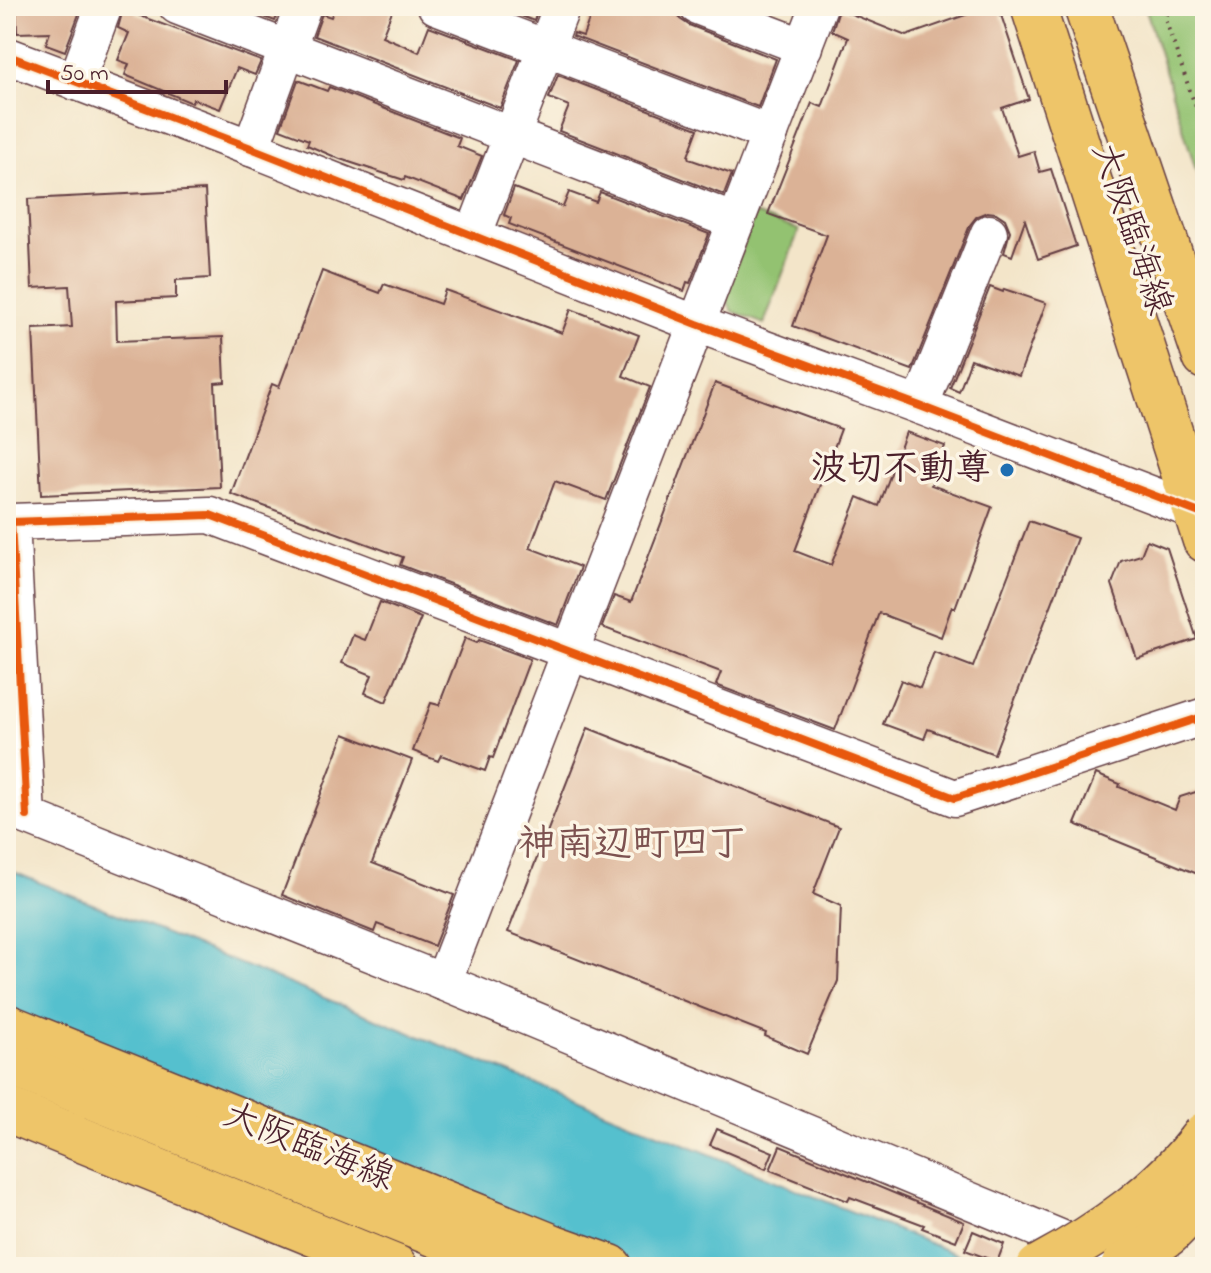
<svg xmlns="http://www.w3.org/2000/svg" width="1211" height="1273" font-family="'Indie Flower','Klee One',sans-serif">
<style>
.green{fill:#93c271;stroke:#6e704e;stroke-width:2}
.water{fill:#54c0ce;stroke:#4f707c;stroke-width:2}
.building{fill:#dbb296}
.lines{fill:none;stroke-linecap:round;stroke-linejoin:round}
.minor-casing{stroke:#633d43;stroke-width:39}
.major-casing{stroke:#633d43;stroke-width:47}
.path{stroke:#633d43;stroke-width:4;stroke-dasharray:2 6;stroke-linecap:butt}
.minor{stroke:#fff;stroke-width:36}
.major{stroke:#eec569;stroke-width:44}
.major-bridge-casing{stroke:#633d43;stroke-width:47;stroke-linecap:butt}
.major-bridge{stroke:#eec569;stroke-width:44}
.cycleway-casing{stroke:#fcf5e5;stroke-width:13}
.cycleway{stroke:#e8590c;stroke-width:8}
.poi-dot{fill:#1f6fb2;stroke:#fcf5e5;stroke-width:3}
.labels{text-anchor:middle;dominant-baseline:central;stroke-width:7;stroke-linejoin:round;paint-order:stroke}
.street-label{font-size:36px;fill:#4a1f2b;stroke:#fcf5e5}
.poi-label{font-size:36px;font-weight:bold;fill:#4a1f2b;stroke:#fcf5e5;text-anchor:end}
.neighbourhood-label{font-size:38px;font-weight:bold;fill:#7d5250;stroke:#fcf5e5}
</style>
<rect width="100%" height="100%" fill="#fcf5e5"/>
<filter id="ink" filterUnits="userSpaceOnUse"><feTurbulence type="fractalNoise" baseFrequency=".0125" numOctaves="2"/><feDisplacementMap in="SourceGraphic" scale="16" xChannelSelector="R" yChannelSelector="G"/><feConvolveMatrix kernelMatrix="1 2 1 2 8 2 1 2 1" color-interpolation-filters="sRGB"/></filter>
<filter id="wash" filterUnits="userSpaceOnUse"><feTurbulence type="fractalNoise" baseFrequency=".006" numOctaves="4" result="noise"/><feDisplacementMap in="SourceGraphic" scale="32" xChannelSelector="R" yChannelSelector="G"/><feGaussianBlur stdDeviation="1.8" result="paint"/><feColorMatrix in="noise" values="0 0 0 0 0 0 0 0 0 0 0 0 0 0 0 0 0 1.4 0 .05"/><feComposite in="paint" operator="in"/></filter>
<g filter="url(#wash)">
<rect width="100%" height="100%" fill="#f3e5c9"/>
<g class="green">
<polygon points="1145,6 1205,6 1205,199"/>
<polygon points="755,214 799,230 764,324 732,311 725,296"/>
</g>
<polygon class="water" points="6,869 988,1267 547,1267 6,1046"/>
<g id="blocks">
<g class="building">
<polygon points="16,6 82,6 65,51 46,44 50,32 17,33"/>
<polygon points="124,6 138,6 135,14 261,61 255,75 237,68 220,109 193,99 192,103 125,75 129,64 118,60 129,33 118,28"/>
<polygon points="235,6 281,6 275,21"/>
<polygon points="335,6 394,6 382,36 419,52 429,26 519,60 500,108 314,36 322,14 331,17"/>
<polygon points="495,6 539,6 534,21"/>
<polygon points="594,6 676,6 680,19 689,25 776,59 758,107 573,36 574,33 583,36"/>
<polygon points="991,6 998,6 1029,99 1002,108 1018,156 1034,151 1040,172 1051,169 1076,246 1038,259 1025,220 1012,256 1004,253 1010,231 1005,219 996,213 987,212 977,216 970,225 912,370 793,326 827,235 768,214 812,103 822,107 848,38 832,31 839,9 906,36"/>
<polygon points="558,75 698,129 688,156 689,159 732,174 724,195 559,131 569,106 549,98"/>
<polygon points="298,80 327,91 329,87 460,138 457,146 482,156 464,200 405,177 404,180 340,159 307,145 309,140 280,129"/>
<polygon points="514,188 563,207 569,192 596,202 600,192 709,234 690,283 687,282 684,291 509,224 511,218 504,215"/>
<polygon points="205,190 210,278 176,280 176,298 116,301 117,341 223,337 225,382 215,383 220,487 41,495 33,329 72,327 69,286 32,288 28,199"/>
<polygon points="322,271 380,293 384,284 440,304 445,290 562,333 571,309 639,335 623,376 650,387 606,500 555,481 530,548 580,567 558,625 400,565 403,557 231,494 272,384 279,387"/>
<polygon points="990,287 1003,292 1004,289 1046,303 1019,376 971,359 959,392 950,388"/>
<polygon points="715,383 841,429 795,551 831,565 858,497 879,506 906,432 945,446 931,485 992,507 955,608 952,606 941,637 879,613 835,730 716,685 721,672 602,627 614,596 631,602"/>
<polygon points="1029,521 1077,538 994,754 928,729 924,739 883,724 901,680 920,688 934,652 973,667"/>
<polygon points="1147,540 1167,548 1197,639 1137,659 1112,584 1121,561 1141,555"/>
<polygon points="380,602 421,618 386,702 365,693 372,675 342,663 353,635 365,640"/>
<polygon points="465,638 477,643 479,640 530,659 493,758 490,757 485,771 441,755 438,761 413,751 431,703 439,705"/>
<polygon points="588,728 839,827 813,894 841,906 838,981 807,1054 765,1036 766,1033 508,932"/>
<polygon points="344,734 412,760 372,863 454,895 434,946 377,924 374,932 282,895"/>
<polygon points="1096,774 1120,784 1119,787 1175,810 1180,797 1205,789 1205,877 1075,824"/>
<polygon points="717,1129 773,1152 766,1169 710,1145"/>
<polygon points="780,1146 964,1222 956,1241 922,1228 924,1225 850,1197 848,1201 770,1170"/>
<polygon points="973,1231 1004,1244 997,1262 965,1250"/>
</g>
</g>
</g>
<g filter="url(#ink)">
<use href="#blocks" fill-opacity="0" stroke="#633d43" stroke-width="2"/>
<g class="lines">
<g class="minor-casing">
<g id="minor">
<polyline points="177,6 736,222"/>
<polyline points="436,6 770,134"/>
<polyline points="697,6 804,47"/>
<polyline points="6,55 251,148 697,324 920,406 1205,515"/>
<polyline points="76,82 104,6"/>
<polyline points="251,148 303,6"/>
<polyline points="473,236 562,6"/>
<polyline points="920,406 989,233"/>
<polyline points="6,808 443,982 1130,1267"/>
<polyline points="27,816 11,522 210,515 955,798 1205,716"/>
<polyline points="443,982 819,6"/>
</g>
</g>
<g class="major-casing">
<g id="major">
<polyline points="1033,6 1205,540"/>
<polyline points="1086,6 1205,357"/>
<polyline points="6,1026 554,1247 610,1267"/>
<polyline points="6,1062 516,1267"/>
<polyline points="6,1109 395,1267"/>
</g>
</g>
<polyline class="path" points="1170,6 1165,19 1195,105 1205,109"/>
<use href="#minor" class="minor"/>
<use href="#major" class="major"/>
<g class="major-bridge-casing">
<g id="major-bridge">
<path d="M1039,1267C1102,1233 1162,1192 1205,1134"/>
<polyline points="1123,1267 1169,1233 1205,1197"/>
</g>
</g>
<use href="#major-bridge" class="major-bridge"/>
<g class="cycleway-casing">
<g id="cycleway">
<polyline points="6,55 251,148 697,324 920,406 1205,515"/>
<polyline points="27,816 11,522 210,515 955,798 1205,716"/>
</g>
</g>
<use href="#cycleway" class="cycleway"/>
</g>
</g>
<circle class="poi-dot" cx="1007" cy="470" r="8"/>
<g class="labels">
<g class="street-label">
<text transform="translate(1130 229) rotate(71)">大阪臨海線</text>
<text transform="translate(308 1148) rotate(22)">大阪臨海線</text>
</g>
<g class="poi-label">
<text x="991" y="470">波切不動尊</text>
</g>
<g class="neighbourhood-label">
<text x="632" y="846">神南辺町四丁</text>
</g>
</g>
<rect width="1211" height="1273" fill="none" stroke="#fcf5e5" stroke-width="32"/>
<path d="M48 80v12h178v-12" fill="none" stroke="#4a1f2b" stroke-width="4"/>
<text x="60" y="80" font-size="24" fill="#4a1f2b" stroke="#fcf5e5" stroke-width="6" paint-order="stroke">50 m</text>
</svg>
